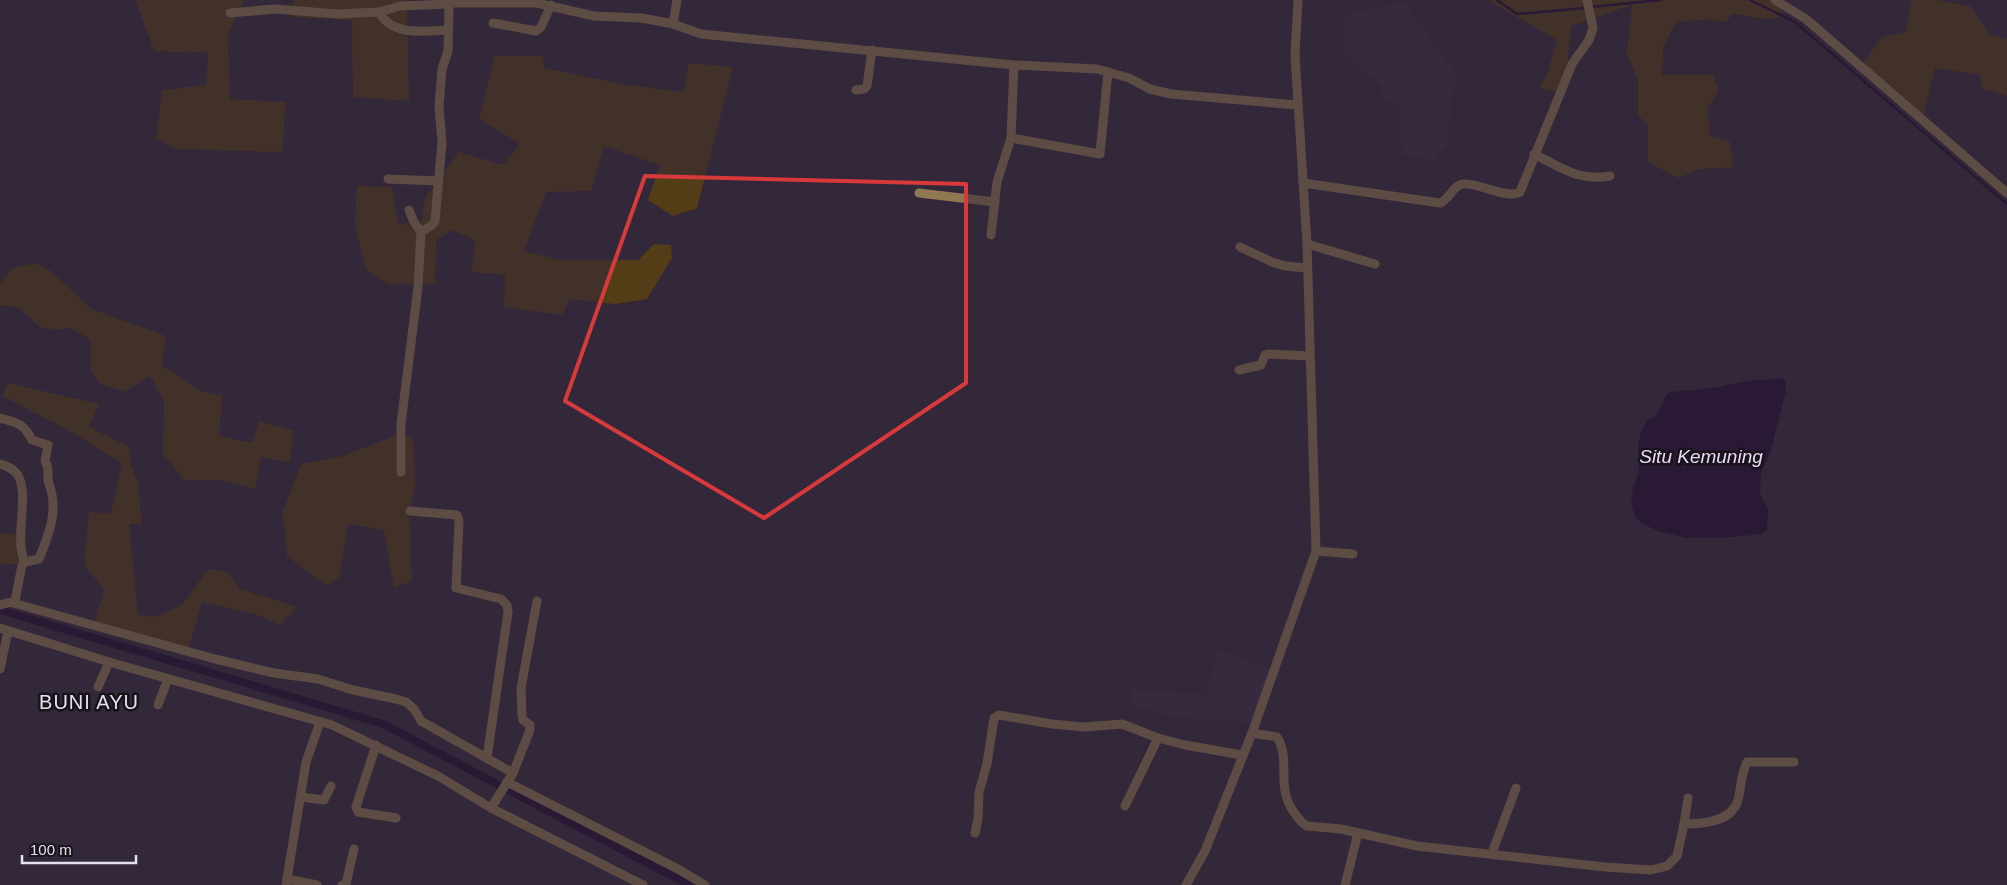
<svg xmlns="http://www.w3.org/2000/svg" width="2007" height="885" font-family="Helvetica,sans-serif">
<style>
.built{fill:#3c2d46}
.green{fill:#523d16}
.water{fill:#21072e}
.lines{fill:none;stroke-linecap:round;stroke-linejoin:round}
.stream{stroke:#21072e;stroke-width:2.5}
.canal{stroke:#21072e;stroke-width:8}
.minor{stroke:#907851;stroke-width:9}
.marked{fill:none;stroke:#d83a3c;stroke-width:4;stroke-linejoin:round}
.labels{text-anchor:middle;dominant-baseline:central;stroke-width:5;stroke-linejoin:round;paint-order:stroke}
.water-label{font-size:19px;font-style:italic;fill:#ead9f6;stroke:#18131b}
.quarter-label{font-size:20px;letter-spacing:1px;fill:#e6dfec;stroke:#18131b}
</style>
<rect width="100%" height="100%" fill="#33283a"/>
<g class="built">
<polygon points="1403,2 1457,75 1450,104 1449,142 1431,161 1402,154 1399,106 1380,99 1384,87 1343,53 1346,15"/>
<polygon points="1217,649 1277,672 1259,723 1175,717 1130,705 1132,689 1207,695"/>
</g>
<g class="green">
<polygon points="132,0 245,0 228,35 230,99 285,102 283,152 176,149 156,139 162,90 206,85 208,53 154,51 136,1"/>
<polygon points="293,0 407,0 409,101 353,97 352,20 292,17"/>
<polygon points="1488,0 1784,0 1780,17 1764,19 1732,13 1727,22 1706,19 1676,22 1663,48 1662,75 1713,75 1719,91 1707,108 1710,136 1730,142 1733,167 1699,169 1678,178 1648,162 1648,125 1638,115 1638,80 1627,53 1632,5 1571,26 1564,94 1539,87 1546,77 1557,40"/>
<polygon points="1911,0 1936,0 1970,6 1989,34 2007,39 2007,96 1981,88 1980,75 1935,68 1923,117 1863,63 1882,37 1906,32"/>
<polygon points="495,56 543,56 544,68 621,84 683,92 689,63 733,67 697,208 673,216 648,200 660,165 604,146 591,191 546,192 524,251 560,260 638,260 654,244 671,245 672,258 647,299 615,304 570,299 562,315 504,307 505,275 472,272 475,240 452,230 436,240 435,284 388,284 366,269 355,226 357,186 392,187 398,223 421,227 425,198 459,152 503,165 520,144 479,119"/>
<polygon points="36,263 51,271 91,309 166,336 162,365 198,390 222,396 219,436 252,443 259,421 293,431 290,462 261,457 255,489 221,480 184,480 163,454 164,401 150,376 124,392 100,384 91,370 91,340 71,328 59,330 40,327 19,308 0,305 0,284 12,268"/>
<polygon points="8,383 99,404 89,427 129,447 131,466 139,486 141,524 129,524 138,615 156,617 183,604 208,569 228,572 239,589 298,607 280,625 255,614 202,602 187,654 94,623 104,590 84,564 89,512 111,514 122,463 65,428 2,396"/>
<polygon points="397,435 413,437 415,486 409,511 412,581 394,587 384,530 348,524 339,578 326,585 287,556 283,512 301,464 340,457"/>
<polygon points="0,533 17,535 19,565 0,563"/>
</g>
<polygon class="water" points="1782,378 1785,380 1786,391 1771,450 1761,473 1760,493 1768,510 1767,530 1761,534 1723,538 1687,538 1678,536 1658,531 1641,523 1635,517 1631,503 1633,488 1639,473 1638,445 1641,431 1647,421 1657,414 1667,394 1671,392 1713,388 1745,381"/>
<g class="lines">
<g class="stream">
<polyline points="1497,0 1517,14 1585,8"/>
<polyline points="1750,0 1795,22 2007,204"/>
<polyline points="1591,7 1661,0"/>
</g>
<polyline class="canal" points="0,610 383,724 689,885"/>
<g class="minor">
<polyline points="1775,0 1806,19 2007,193"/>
<path d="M379,12C392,37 425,31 449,30"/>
<polyline points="230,13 275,9 338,14 379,12 400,6 449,4"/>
<polyline points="493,23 536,31 541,27 551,5"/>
<polyline points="673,24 677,0"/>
<polyline points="856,90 864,89 867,86 872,50"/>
<polyline points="1011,138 1100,154 1108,72"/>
<path d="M1534,154C1560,167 1579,182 1610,176"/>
<polyline points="388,179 438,181"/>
<path d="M1303,183L1440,203C1450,199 1453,185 1463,184C1478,182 1508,200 1520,192L1572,64L1589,40L1593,28L1587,0"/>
<polyline points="919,193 995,202"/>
<polyline points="409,210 414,222 421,232"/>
<polyline points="991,235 997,182 1011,138 1014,65"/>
<polyline points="1307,244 1375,264"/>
<polyline points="1240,247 1272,262 1285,266 1307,268"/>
<polyline points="1239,370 1261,365 1265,355 1268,354 1309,356"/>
<path d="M0,418C18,423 24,424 32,440L48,445L45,461C51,470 46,476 49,484C59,510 49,534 39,559L25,562"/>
<path d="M0,464C6,466 13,468 17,474C31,493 13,539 25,562L22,565L15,601L0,605"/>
<polyline points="401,472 401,424 418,287 421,232 432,225 435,221 442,143 439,106 442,69 448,51 449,6 451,3 537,3 594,16 642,18 673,24 701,34 1014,65 1097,69 1129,78 1150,89 1171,94 1297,105"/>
<polyline points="410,511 457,515 459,521 456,588 501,599 507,605 508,612 487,758"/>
<polyline points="1316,551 1353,554"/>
<polyline points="13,603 215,659 274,673 318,679 353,690 396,699 406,702 414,709 421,721 513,773"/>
<polyline points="0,628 109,662 332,725 438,776 491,808 643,885"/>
<polyline points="0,669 8,631"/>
<polyline points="98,687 109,662"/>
<polyline points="158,705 168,679"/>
<path d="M1252,733L1277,737C1292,761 1274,788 1296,815C1300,820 1301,823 1307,826L1341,829L1417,846L1605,867L1651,870L1667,866L1677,856L1684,824C1703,824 1732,822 1738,800C1741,788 1741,774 1747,762H1794"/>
<polyline points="376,745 356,807 358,812 396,818"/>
<polyline points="507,782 678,869 705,885"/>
<polyline points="301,797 324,800 331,786"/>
<polyline points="1125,806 1158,738"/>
<polyline points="491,808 513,773 530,730 530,725 523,720 522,716 521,688 537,601"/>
<polyline points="1684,824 1688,798"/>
<polyline points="975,833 978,819 979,792 987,764 994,718 999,715 1052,724 1084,727 1122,724 1158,738 1185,745 1242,755"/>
<polyline points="1492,853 1516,788"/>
<polyline points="287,879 306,762 320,722"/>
<polyline points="286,885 287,879 317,885"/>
<polyline points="342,885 346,884 354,849"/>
<polyline points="1186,885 1205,851 1252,733 1316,551 1307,244 1295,55 1298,0"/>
<polyline points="1345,885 1358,833"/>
</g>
</g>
<path d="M0 0H2007V885H0ZM645,176L966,184V383L764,518L565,401Z" fill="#33283a" fill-opacity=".55" fill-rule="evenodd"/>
<path class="marked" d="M645,176L966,184V383L764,518L565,401Z"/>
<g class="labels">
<g class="water-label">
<text x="1701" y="456">Situ Kemuning</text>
</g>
<g class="quarter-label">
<text x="89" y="702">BUNI AYU</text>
</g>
</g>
<path d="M22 855v8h114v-8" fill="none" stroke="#e6dfec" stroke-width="2.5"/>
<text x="30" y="855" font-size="15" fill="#e6dfec" stroke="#18131b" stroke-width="4" paint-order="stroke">100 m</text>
</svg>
